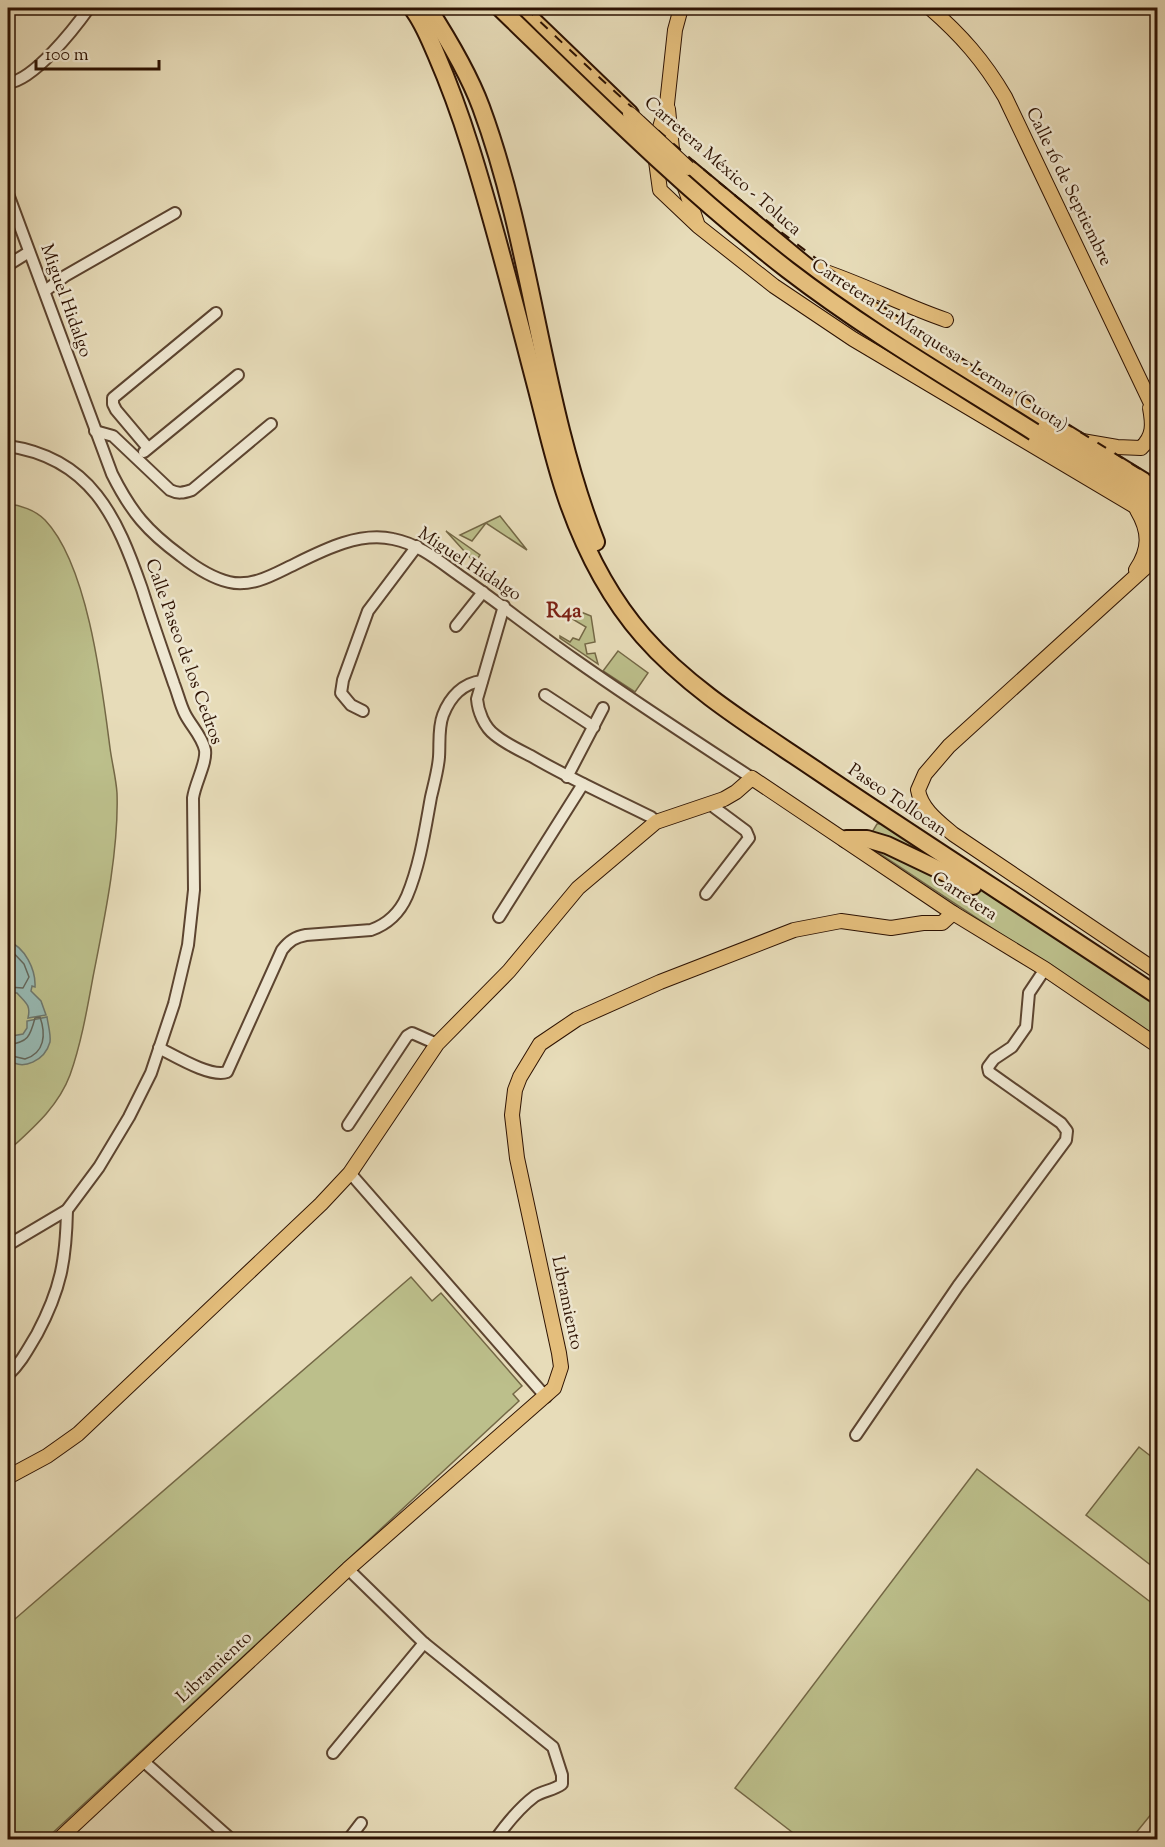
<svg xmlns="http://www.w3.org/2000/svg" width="1165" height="1847" font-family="'Sorts Mill Goudy',serif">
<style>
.green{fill:#bcbf8b;stroke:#746846;stroke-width:1.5}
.water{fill:#97bab4;stroke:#6d776d;stroke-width:1.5}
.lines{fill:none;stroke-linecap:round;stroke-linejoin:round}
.shore{stroke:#62665b;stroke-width:1.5}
.minor-casing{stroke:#5c4430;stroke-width:14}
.major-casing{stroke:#2d1202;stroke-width:16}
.highway-casing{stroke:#2d1202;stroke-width:20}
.minor{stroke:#efe8d2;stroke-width:10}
.major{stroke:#e4be7c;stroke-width:14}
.highway{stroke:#e4be7c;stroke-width:16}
.rail{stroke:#2d1202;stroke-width:2;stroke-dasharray:10 10;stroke-linecap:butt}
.major-bridge-casing{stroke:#2d1202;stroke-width:16;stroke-linecap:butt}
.highway-bridge-casing{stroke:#2d1202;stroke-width:20;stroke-linecap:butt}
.major-bridge{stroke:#e4be7c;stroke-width:14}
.highway-bridge{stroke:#e4be7c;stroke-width:16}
.labels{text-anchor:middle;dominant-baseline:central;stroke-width:5;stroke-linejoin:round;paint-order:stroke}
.street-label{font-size:18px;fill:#2d1202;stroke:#efe8d2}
.quarter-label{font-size:21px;font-weight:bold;fill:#7a1f14;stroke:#efe8d2}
</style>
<rect width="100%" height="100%" fill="#e7dcb9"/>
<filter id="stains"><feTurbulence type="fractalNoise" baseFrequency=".00333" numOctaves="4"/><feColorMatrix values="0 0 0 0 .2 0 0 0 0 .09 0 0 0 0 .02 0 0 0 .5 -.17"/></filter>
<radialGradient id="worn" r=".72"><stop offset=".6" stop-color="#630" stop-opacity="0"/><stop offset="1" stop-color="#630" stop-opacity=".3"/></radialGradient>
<g class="green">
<path d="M8,504C20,505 35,510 45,520C88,565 102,686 110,748C112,763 116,778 117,793C119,850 104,921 93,977C87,1010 81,1044 70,1075C58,1107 33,1128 8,1151Z"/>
<polygon points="500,516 527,550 486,523 472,541 460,535"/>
<polygon points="446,531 480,555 475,563"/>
<polygon points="581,612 591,616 595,642 585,644 587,654 595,653 598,664 560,638 560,636 570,642 573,638 579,640 586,627 569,617 571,613 578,617"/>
<polygon points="618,651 648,673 635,692 603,671"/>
<polygon points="886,823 1157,1004 1157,1038 873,849 871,834 877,824"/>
<polygon points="411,1277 432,1301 441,1293 522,1386 513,1394 519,1401 46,1839 8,1839 8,1625"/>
<polygon points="1139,1447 1157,1461 1157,1570 1086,1515"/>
<polygon points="977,1469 1157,1607 1157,1807 1131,1839 801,1839 735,1788"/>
</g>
<g class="water">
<path d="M8,941C25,947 36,970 35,987L32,986L31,991L41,1001L46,1015L28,1018C31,1005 26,1003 17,993H8Z"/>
<path d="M47,1017C48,1025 51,1034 50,1042C45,1060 23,1072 8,1059V1043L12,1036L23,1034L27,1028V1021Z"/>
</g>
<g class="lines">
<g class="shore">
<polyline points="8,947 24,964 29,977 23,988 8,987"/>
<path d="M8,1045C28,1042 30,1037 35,1018L40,1017C46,1034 45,1053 25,1059L8,1055"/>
</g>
<g class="minor-casing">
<g id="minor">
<path d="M8,83C34,80 74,29 89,8"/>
<path d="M8,194L112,474C131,512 147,531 181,556C195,567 212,578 229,582C249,587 269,577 285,569C318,553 356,531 393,539C419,544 439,561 460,576C499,603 535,632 574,659C632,700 692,739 752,778"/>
<polyline points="8,265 29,252"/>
<polyline points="45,291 65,276 175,213"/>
<path d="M95,431L113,436L170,490C178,494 183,493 192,490L271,424"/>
<path d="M8,446C91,458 117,517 142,589C152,621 163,652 174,684C178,694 180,704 185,714C191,726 202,736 205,750C207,763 195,783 193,798L194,890L188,945L174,1004L151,1073L129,1117L99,1167L67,1210L8,1245"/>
<polyline points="148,448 116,410 113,404 113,398 216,313"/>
<polyline points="144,452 238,375"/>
<path d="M504,606L477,699C478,711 484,727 495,735C506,744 519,750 531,756C570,779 611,797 651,817L656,822"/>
<polyline points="456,626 483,592"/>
<polyline points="545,695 594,727"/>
<polyline points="363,711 351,705 341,693 343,680 368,611 417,546"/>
<polyline points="567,777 603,708"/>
<polyline points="706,894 749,838 746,831 711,805"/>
<polyline points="499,917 583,784"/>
<path d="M159,1048C175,1056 211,1078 227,1072L282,950C289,941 295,937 306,935L371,930C388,924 400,912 407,896C420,865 425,830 431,797C434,784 438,770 439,757C440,743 438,728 443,715C450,697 463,683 482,681"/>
<polyline points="348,1125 407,1036 412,1033 437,1044"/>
<polyline points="350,1173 546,1397"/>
<path d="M8,1375C21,1363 28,1349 37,1334C61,1289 66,1260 67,1210"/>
<polyline points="856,1435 958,1286 1066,1140 1067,1131 1061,1123 989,1072 988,1067 994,1059 1012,1047 1026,1027 1029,993 1045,969"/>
<path d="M348,1569L424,1643L553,1747L562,1775V1784C554,1790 543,1791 535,1796C519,1808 507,1823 495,1840"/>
<polyline points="333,1753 424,1643"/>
<polyline points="142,1760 232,1840"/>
<polyline points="348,1840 361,1823"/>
</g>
</g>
<g class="major-casing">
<g id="major">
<polyline points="681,8 675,30 667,104 658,134 655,154 660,190 698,226 774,286 853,339 1158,520"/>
<path d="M930,8C961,35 984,61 1005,97L1158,418"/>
<polyline points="668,109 672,149 676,161"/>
<polyline points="683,182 697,223"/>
<path d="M817,269C861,283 902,305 946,320"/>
<path d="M1082,441L1117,447L1141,448C1154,436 1153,424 1150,408"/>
<path d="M1158,556L949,746L925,774L918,790C921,809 939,822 953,834L1158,972"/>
<path d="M1136,570C1150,549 1150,532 1137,510"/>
<polyline points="8,1477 47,1456 78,1434 321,1204 350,1173 437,1044 509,971 578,888 656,822 724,799 736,792 752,778 953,913 1045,969 1158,1046"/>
<polyline points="58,1840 348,1569 554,1388 561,1367 559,1353 517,1158 512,1115 515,1090 520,1077 540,1044 577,1019 660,982 794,930 841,921 891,928 923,923 942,923 953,913"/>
</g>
</g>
<g class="highway-casing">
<g id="highway">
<path d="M412,8C423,22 429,38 436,54C449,84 460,114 470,146C495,225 515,306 536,386C546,424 554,462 567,499C584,548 609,597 643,636C691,691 759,731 819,772C931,848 1045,920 1158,996"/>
<path d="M428,8C448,39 468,72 481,107C533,248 541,402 596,542"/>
<polyline points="520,8 630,114"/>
<polyline points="688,168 806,266 945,359 1158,490"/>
<polyline points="1034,432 1158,505"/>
<polyline points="846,839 867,839 887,845 973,886"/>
</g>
</g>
<use href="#minor" class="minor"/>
<use href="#major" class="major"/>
<use href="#highway" class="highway"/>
<path class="rail" d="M526,8C622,101 721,189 829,268C934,345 1047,411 1158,480"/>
<g class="major-bridge-casing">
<polyline id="major-bridge" points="630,114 688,168"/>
</g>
<g class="highway-bridge-casing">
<path id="highway-bridge" d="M500,8C593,98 686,191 788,270C866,330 952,380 1034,432"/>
</g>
<use href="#major-bridge" class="major-bridge"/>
<use href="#highway-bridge" class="highway-bridge"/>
</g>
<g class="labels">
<g class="street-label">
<text transform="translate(722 167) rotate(41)">Carretera México - Toluca</text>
<text transform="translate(1068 187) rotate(64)">Calle 16 de Septiembre</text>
<text transform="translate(65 301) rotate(70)">Miguel Hidalgo</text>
<text transform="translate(939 346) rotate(33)">Carretera La Marquesa - Lerma (Cuota)</text>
<text transform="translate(469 565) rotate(33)">Miguel Hidalgo</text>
<text transform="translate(183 652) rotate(70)">Calle Paseo de los Cedros</text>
<text transform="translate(897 801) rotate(34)">Paseo Tollocan</text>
<text transform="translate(964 897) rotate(33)">Carretera</text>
<text transform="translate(566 1303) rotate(78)">Libramiento</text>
<text transform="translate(215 1668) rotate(-43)">Libramiento</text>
</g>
<g class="quarter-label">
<text x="564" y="612">R4a</text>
</g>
</g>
<rect width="1165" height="1847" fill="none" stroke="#e7dcb9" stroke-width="30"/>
<rect x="9" y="9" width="1147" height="1829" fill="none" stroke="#2d1202" stroke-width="3"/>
<rect x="15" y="15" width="1135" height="1817" fill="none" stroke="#2d1202" stroke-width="1.5"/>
<path d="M36 60v9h123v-9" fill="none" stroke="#2d1202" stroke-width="3"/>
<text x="45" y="60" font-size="18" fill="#2d1202" stroke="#efe8d2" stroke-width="4.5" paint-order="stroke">100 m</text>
<rect width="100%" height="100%" filter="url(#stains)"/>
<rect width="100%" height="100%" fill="url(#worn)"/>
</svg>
